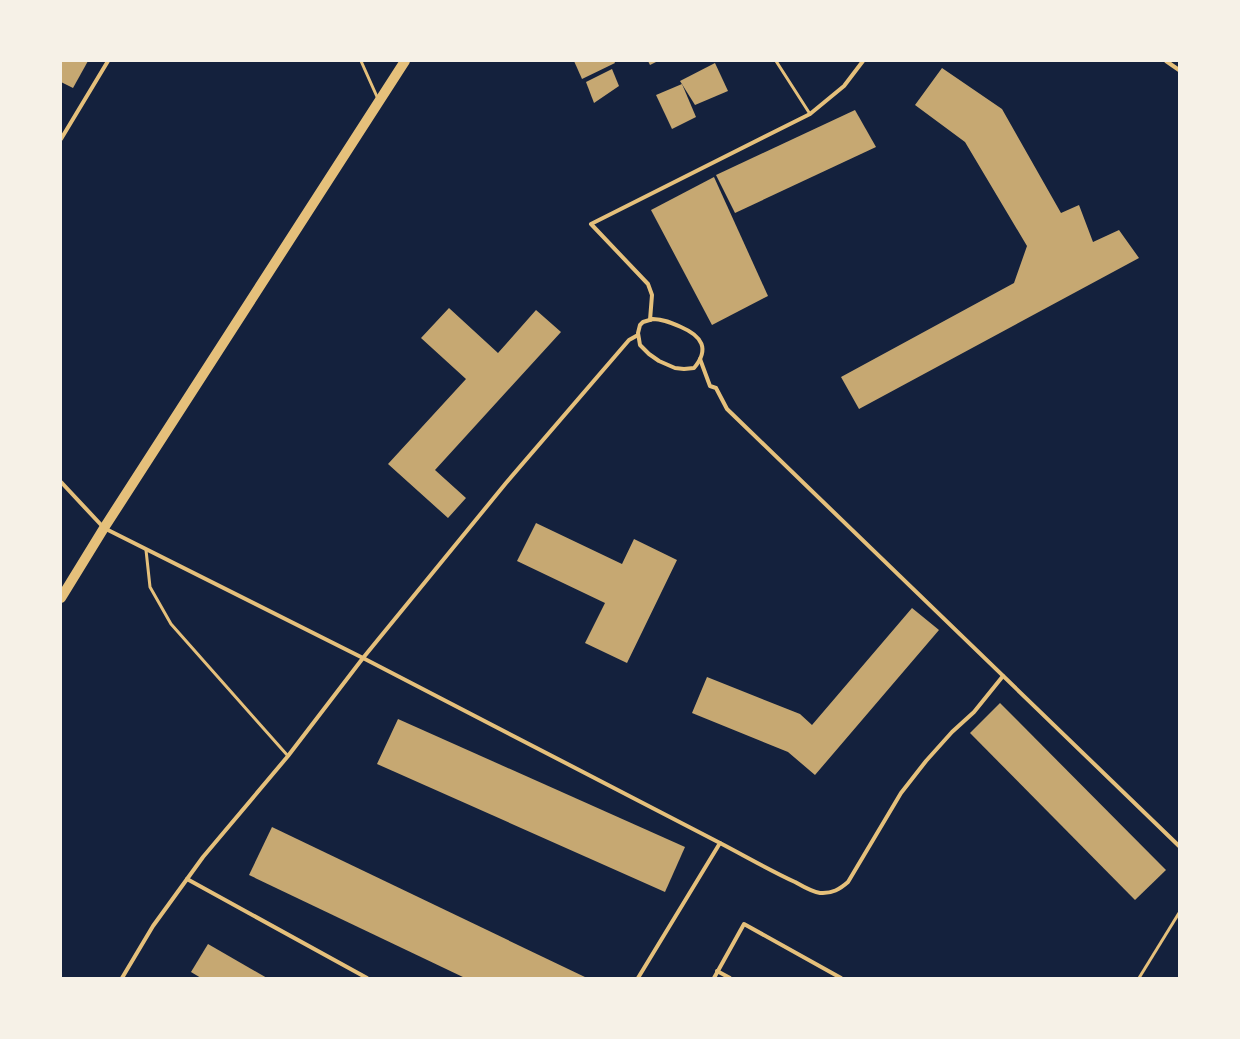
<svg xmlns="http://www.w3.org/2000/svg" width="1240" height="1039" font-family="Commissioner,sans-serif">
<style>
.building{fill:#c6a872}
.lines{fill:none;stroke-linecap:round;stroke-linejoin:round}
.service{stroke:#e5c07b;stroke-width:3}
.minor{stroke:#e5c07b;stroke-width:4}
.primary{stroke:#e5c07b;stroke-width:10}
</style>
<rect width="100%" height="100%" fill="#14213d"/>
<g class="building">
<polygon points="61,61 88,61 73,88 61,82"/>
<polygon points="574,61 614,61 615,63 582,79"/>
<polygon points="648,61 658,61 650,65"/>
<polygon points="715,63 728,91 695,105 680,81"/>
<polygon points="942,68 1002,109 1061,213 1079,205 1093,242 1119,230 1139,258 859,409 841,377 1014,283 1027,246 965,142 915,105"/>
<polygon points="612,69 619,86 594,103 586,82"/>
<polygon points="682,84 696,117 672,129 656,95"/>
<polygon points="855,110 876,147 735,213 716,175"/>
<polygon points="714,177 768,296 712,325 651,210"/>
<polygon points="449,308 498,353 536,310 561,332 435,470 466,498 448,518 388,464 466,379 421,338"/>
<polygon points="536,523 622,564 634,539 677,560 627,663 585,643 605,603 517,561"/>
<polygon points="912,608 939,630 815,775 788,752 692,713 707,677 800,714 812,725"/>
<polygon points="1000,703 1166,870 1135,900 970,733"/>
<polygon points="398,719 685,847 665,892 377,764"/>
<polygon points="272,827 587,978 465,978 249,875"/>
<polygon points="208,944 267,978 201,978 191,972"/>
</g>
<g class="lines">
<g class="service">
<polyline points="361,61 378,99"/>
<polyline points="776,61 810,114"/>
<polyline points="146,550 150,587 171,624 288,756"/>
<polyline points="1139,978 1179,913"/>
</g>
<g class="minor">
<polyline points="1166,61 1179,70"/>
<polyline points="61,139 108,61"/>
<path d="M653,319C663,319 672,323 681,327C702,336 710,349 694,368L684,369L675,368L659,361L649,354L640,345L638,333L640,325L643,322Z"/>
<polyline points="650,320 652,295 648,284 591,224 810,114 844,86 863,61"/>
<polyline points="700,359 710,386 716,388 727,409 1179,846"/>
<polyline points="61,482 104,528 363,658 720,843 638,978"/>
<path d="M720,843C745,856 769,870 795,882C802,886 812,892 820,893C832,894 840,889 848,882L901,793L926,761L952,732L974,712L1003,676"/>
<polyline points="187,879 367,978"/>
<polyline points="717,971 730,978"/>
<polyline points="122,978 153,926 203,857 288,756 363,658 506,483 629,340 638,335"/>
<polyline points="714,978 744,924 841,978"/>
</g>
<polyline class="primary" points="61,598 104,528 405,61"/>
</g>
<rect width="1240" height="1039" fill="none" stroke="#f6f1e7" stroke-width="124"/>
</svg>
